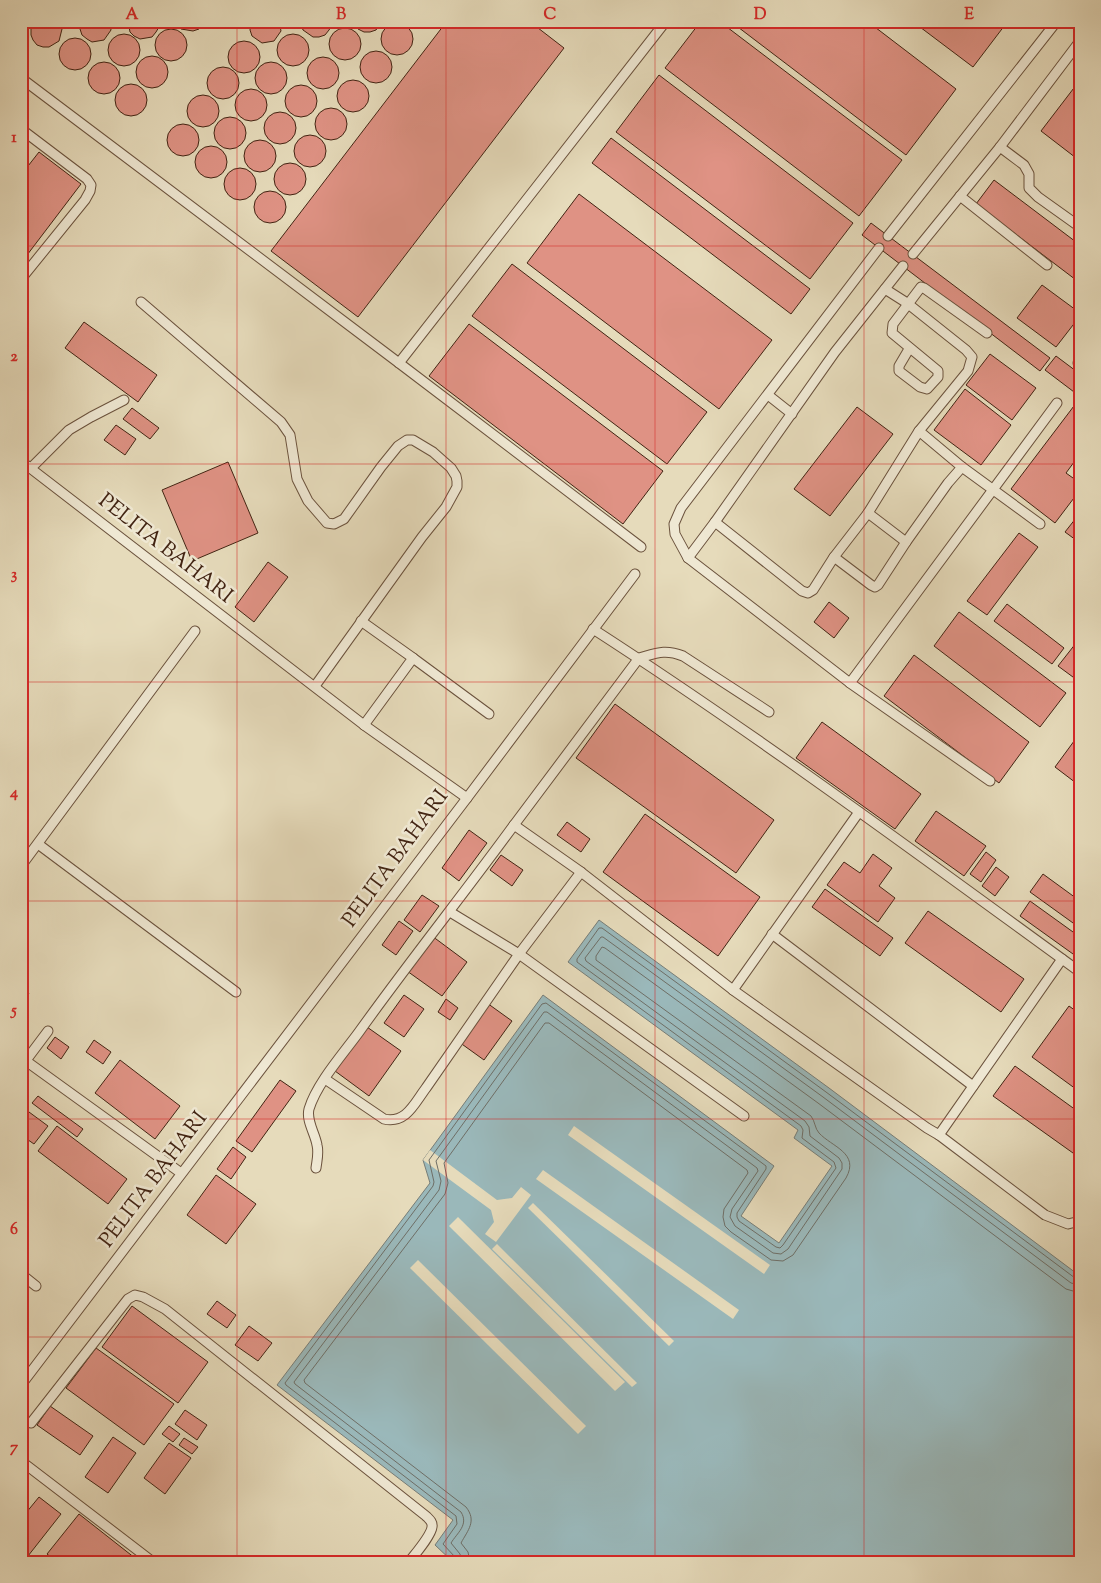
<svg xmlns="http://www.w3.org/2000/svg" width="1101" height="1583" font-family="'Sorts Mill Goudy',serif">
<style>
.water{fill:#9ab8ba;stroke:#777d77}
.pier{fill:#e6dbbb}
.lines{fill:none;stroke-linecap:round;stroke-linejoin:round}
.shore{stroke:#6e6e66;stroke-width:1}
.building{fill:#df9284;stroke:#422413}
.service-casing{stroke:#6b523d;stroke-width:11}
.service{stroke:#efe8d3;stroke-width:9}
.grid{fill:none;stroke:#d62828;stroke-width:1;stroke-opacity:0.55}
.labels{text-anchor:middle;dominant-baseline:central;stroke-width:5;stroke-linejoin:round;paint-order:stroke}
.street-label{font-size:21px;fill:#422413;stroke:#efe8d3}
.neatline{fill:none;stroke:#d62828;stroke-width:2}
.grid-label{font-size:16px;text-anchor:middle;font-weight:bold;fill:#d62828}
</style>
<rect width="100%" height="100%" fill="#e6dbbb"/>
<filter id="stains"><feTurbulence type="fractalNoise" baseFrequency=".004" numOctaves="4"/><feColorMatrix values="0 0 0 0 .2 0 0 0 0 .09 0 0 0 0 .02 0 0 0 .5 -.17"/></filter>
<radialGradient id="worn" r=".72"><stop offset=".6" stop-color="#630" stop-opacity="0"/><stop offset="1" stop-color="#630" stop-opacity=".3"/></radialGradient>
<polygon class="water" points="599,920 829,1088 1080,1276 1080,1562 453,1562 435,1545 453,1520 277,1385 430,1183 423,1160 543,995 774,1166 741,1216 779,1243 832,1166 794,1138 798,1130 568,962"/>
<g class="pier">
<polygon points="574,1126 770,1265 764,1274 568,1135"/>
<polygon points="430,1150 497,1200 512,1198 521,1187 531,1195 496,1242 485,1234 494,1222 491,1210 423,1160"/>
<polygon points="543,1170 739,1310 733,1319 536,1179"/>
<polygon points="533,1203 674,1341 669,1346 528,1208"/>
<polygon points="458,1217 625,1382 615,1391 449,1226"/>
<polygon points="497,1244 637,1383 632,1387 492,1249"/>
<polygon points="418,1260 586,1426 578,1434 410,1268"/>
</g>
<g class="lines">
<g class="shore">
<polyline points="456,1562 455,1557 443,1544 457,1524 456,1516 286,1385 285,1383 433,1186 434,1182 429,1160 542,1004 546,1003 766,1166 766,1169 737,1213 737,1217 739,1221 776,1247 780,1248 783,1245 836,1168 834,1162 802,1138 803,1130 801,1126 577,962 577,959 599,928 602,928 826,1092 1075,1278 1080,1279"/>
<path d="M462,1562L460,1554L451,1543C457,1533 469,1525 461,1512L295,1384L294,1382L439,1190L441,1181L436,1161L544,1012H547L757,1168L758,1171L732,1209L730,1217L735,1226L773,1253L781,1254L788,1249L842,1169V1163L839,1158L810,1136L809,1127L805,1121L586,961L585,958L601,937H603L823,1097L1071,1283L1080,1285"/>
<path d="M470,1562L468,1552L461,1543C468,1530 477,1521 466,1507L305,1383L304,1380L445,1194L448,1183L444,1163L545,1023H549L747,1170L748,1173L724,1209L723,1217L725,1226L731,1232L771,1260L783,1261L793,1255L846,1178C860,1153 832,1147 819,1133C815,1129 815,1121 811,1116L596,960V956L602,947L605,948L818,1103L1066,1289L1080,1293"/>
</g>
</g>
<g class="building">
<polygon points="35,21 58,21 62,29 59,41 49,47 43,47 37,45 33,40 31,35 31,29"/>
<polygon points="81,21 110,21 111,30 104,40 92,42 87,39 82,35 80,29"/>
<polygon points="128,21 159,21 159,27 156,32 152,37 140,39 134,36 130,32"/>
<polygon points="176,21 205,21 199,29 193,31 181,29"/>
<polygon points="251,21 279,21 281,31 274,41 262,43 252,36 250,30"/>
<polygon points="300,21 332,21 332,25 329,30 325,35 319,37 313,37 303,30"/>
<polygon points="352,21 382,21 376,30 370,32 364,32 358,29"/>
<polygon points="407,21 433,21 423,28 416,28"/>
<polygon points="447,21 529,21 564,48 358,317 271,251"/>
<polygon points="701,21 719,21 902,160 859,216 665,68"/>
<polygon points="730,21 867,21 956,89 906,155"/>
<polygon points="912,21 1008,21 973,67"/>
<circle cx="397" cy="39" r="16"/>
<circle cx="345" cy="44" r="16"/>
<circle cx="171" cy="45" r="16"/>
<circle cx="293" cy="50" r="16"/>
<circle cx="124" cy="50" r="16"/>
<circle cx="75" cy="54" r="16"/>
<circle cx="244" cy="57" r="16"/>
<circle cx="376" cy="67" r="16"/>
<circle cx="152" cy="72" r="16"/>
<circle cx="323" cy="73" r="16"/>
<circle cx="271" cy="78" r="16"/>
<circle cx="104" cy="78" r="16"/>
<circle cx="223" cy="83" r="16"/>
<polygon points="659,75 853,223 810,279 616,132"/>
<polygon points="1080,80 1080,161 1041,131"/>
<circle cx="353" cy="96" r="16"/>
<circle cx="131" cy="100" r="16"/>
<circle cx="301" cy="101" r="16"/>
<circle cx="251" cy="105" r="16"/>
<circle cx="203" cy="111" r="16"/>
<circle cx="331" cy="124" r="16"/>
<circle cx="280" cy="128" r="16"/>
<circle cx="230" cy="133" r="16"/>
<circle cx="183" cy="140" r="16"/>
<circle cx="310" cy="151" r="16"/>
<polygon points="611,138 810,289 791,314 592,163"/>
<circle cx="260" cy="156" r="16"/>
<circle cx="211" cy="162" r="16"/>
<polygon points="39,152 81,184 21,263 21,175"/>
<circle cx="290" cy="179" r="16"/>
<circle cx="240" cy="184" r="16"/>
<polygon points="994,180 1080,245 1080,283 976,204"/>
<circle cx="270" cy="207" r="16"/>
<polygon points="579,194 772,340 719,409 527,263"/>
<polygon points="871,223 1050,358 1040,371 862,235"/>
<polygon points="512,264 707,412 667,464 472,316"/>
<polygon points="1042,285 1080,313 1080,316 1056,347 1017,318"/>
<polygon points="84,322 157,375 138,402 65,348"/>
<polygon points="469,324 663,471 623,524 429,376"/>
<polygon points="990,354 1036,388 1012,420 966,385"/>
<polygon points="1056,356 1080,374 1080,392 1078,395 1045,370"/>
<polygon points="965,389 1011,425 981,465 934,430"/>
<polygon points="1080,398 1080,454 1066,473 1080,483 1080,490 1055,523 1011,489"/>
<polygon points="857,407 893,434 830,516 794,489"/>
<polygon points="132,408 159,428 150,439 123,419"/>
<polygon points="116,425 136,439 125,455 104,440"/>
<polygon points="228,462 258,533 192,561 162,490"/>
<polygon points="1080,513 1080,543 1065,532"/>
<polygon points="1019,533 1038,547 987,615 967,601"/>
<polygon points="268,562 288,577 254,622 235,607"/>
<polygon points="829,602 849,618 834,638 814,622"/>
<polygon points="1007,604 1064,648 1052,664 994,621"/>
<polygon points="959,612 1066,693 1040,727 934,646"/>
<polygon points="1080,638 1080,677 1077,680 1058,666"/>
<polygon points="914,655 1029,742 999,783 884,696"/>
<polygon points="615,704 774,820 736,873 576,758"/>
<polygon points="822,722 921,794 895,829 796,758"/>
<polygon points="1080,733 1080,786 1055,767"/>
<polygon points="936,811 986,846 964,876 915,841"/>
<polygon points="645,814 760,897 718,956 603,872"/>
<polygon points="567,822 590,839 581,852 557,835"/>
<polygon points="469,830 487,843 459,881 442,868"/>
<polygon points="986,852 996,860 981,882 970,874"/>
<polygon points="873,854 892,868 879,886 895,898 878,922 827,885 844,862 860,873"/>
<polygon points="501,855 523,870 512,886 490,870"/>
<polygon points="996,867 1009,877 995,896 982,886"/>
<polygon points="1043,874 1080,901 1080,928 1030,892"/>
<polygon points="825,889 893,938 880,956 812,907"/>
<polygon points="422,895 439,906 420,932 404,920"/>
<polygon points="1030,901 1080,937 1080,959 1020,916"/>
<polygon points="928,911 1024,979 1001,1012 905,943"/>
<polygon points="399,921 413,931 396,955 382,945"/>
<polygon points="432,936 467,962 442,996 407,971"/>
<polygon points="21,987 29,993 21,1005"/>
<polygon points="404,995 424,1009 404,1037 384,1023"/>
<polygon points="446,999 458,1008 450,1020 438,1012"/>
<polygon points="487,1003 512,1021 484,1060 459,1042"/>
<polygon points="1069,1006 1080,1014 1080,1092 1032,1057"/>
<polygon points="367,1027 401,1051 369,1096 335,1071"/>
<polygon points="55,1037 69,1047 61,1059 47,1048"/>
<polygon points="94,1040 111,1052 103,1064 86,1052"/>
<polygon points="120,1060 180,1106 155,1139 95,1093"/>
<polygon points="1015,1066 1080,1113 1080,1158 993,1096"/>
<polygon points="280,1080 296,1091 252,1152 236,1141"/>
<polygon points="38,1096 83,1129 77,1137 32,1103"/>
<polygon points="29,1112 48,1126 34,1144 21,1135 21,1122"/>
<polygon points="57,1126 127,1179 108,1204 38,1151"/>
<polygon points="233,1147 246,1157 231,1179 217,1169"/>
<polygon points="216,1175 256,1204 226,1244 187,1215"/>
<polygon points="217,1301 236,1315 227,1328 207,1314"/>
<polygon points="132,1306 208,1362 178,1403 102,1347"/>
<polygon points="249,1326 272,1343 258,1361 235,1345"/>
<polygon points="96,1348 174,1404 144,1445 66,1388"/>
<polygon points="50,1406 93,1436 80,1455 37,1425"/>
<polygon points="185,1410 207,1425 197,1440 175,1424"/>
<polygon points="169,1426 180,1434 173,1442 162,1434"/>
<polygon points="113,1437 136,1453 108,1493 85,1477"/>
<polygon points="184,1438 198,1447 192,1454 179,1445"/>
<polygon points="169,1443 191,1458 165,1494 144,1478"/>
<polygon points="39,1497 61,1514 28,1556 21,1551 21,1519"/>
<polygon points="79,1514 140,1562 57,1562 47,1554"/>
</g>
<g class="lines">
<g class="service-casing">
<g id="service">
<polyline points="21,78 399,363 666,21"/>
<polyline points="21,129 87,179 91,185 90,191 85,200 21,279"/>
<polyline points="1000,147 1024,165 1029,174 1029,188 1038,197 1080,227"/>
<polyline points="960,196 1047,265"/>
<polyline points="888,236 1057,21"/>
<polyline points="879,248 681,508 674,524 675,534 688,558 850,683 1057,403"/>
<polyline points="913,254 1000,147 1080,41"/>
<polyline points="885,289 907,303 966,350 972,357 968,371 919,431 962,467 1040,524"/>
<polyline points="141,302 281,422 290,435 297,479 308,501 327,523 334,524 344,519 381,467 398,446 407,440 413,440 433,452 451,468 456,476 457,481 457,487 446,507 422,537 315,686"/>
<polyline points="909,349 899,366 899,371 920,387 927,389 938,377 938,371 892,333 893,324 921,287 924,288 987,333"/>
<polyline points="399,363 641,547"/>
<polyline points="1078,363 1080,361"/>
<polyline points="768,395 792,414"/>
<polyline points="919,431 868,513 906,542 948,483 962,467"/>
<polyline points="21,461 364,725 467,798"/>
<polyline points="31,468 69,430 91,417 124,400"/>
<polyline points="868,513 834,557 871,585 875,587 878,585 906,542"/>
<polyline points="715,522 802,591 808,593 813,590 834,557"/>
<polyline points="688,558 715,522 835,352 903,266"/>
<polyline points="361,621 413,658 364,725"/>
<path d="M593,629C760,737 919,855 1080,972"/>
<polyline points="413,658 489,714"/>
<polyline points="850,683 990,781"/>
<path d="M769,712L683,656C665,649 657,653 639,658L514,825L581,872L733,990L927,1128L939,1135L1062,959"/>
<polyline points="38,844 236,992"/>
<polyline points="21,866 195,631"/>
<polyline points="450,912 519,954 744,1116"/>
<polyline points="772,934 973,1086"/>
<polyline points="733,990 859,812"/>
<polyline points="26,1061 181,1173"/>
<polyline points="21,1067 48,1031"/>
<path d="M325,1079L384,1119C406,1124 414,1104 426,1088L519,954L581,872"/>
<polyline points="939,1135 1045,1215 1068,1224 1080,1221"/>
<path d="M316,1168C317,1160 319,1153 317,1145C315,1133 306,1121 309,1109C317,1083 343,1054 359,1032C409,962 463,895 514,825"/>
<polyline points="21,1274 36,1286"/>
<polyline points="21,1385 467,798 635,574"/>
<path d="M31,1423L128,1299L135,1295L143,1297L165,1309L426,1516C429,1519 433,1522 432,1527C431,1536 415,1554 409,1562"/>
<polyline points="21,1461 153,1562"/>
</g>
</g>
<use href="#service" class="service"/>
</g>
<path class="grid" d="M237,21V1562M446,21V1562M655,21V1562M864,21V1562M21,246H1080M21,464H1080M21,682H1080M21,901H1080M21,1119H1080M21,1337H1080"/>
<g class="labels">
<g class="street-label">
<text transform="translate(165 549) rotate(38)">PELITA BAHARI</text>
<text transform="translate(396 859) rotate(-54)">PELITA BAHARI</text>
<text transform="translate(154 1180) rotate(-53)">PELITA BAHARI</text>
</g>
</g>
<rect width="1101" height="1583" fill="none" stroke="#e6dbbb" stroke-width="55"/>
<rect x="28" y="28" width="1046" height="1528" class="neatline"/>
<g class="grid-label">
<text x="132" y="19">A</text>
<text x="341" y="19">B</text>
<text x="550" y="19">C</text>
<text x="760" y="19">D</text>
<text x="969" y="19">E</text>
<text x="14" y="142">1</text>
<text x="14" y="361">2</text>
<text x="14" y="579">3</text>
<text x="14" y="797">4</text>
<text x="14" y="1015">5</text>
<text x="14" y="1234">6</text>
<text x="14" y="1452">7</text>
</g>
<rect width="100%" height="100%" filter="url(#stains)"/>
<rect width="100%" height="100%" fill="url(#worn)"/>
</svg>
